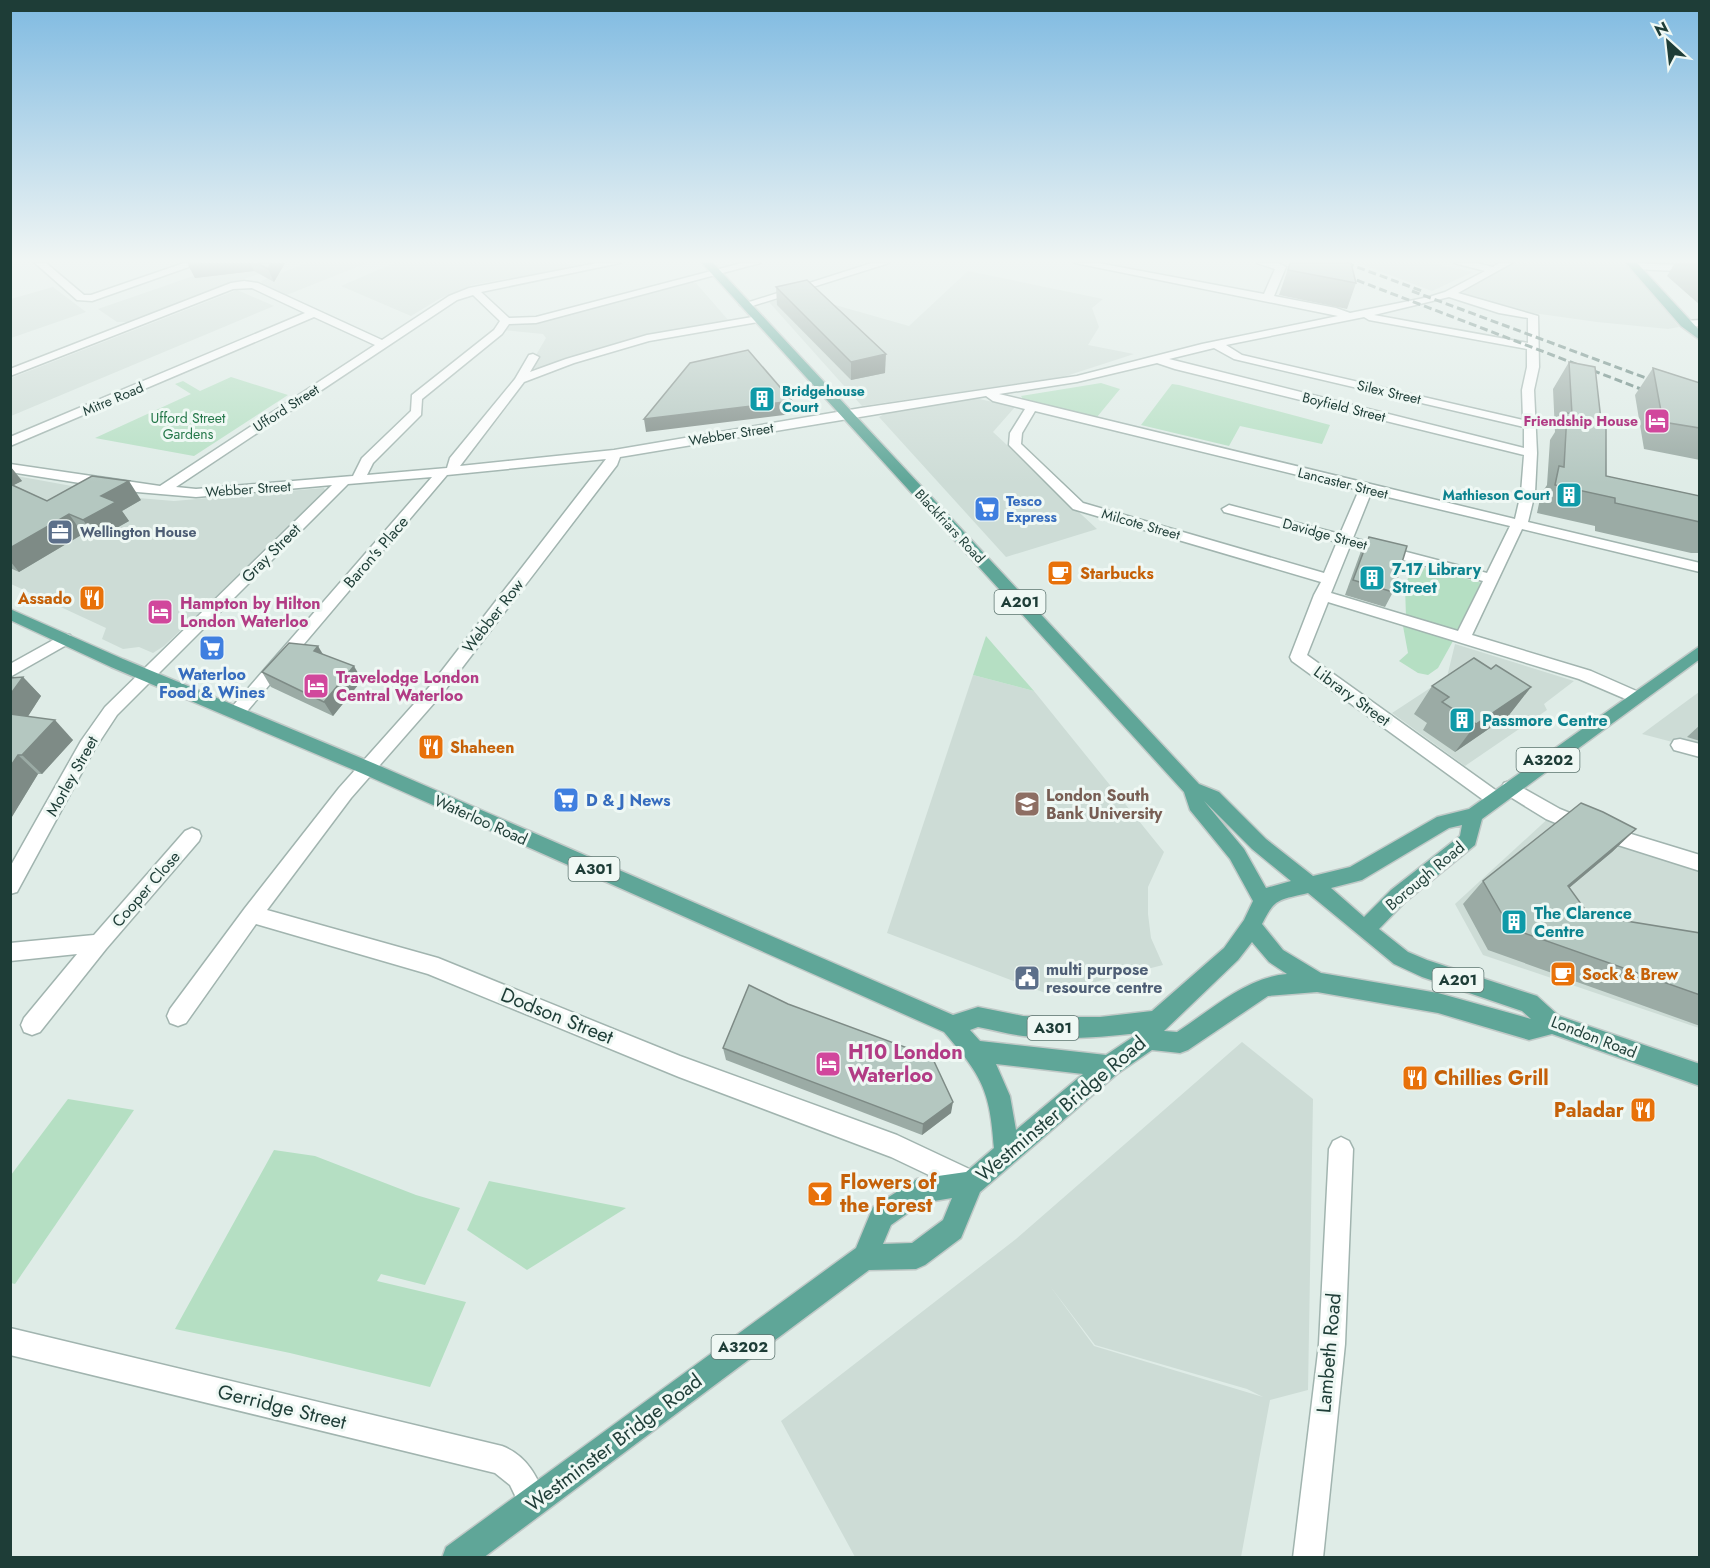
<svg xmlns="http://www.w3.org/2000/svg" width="1710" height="1568" font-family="Jost,sans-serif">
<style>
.built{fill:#cddcd6;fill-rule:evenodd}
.green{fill:#b5dfc3}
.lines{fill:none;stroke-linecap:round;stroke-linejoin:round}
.minor-casing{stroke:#a1b4af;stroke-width:3}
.primary-casing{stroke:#c0c9c7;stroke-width:3}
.minor{fill:#fff;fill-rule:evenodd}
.primary{fill:#5fa698;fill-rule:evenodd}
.rail{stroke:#587972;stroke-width:3;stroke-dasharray:8 4;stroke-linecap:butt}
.wall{fill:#9baba5}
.shaded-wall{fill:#7e8b86}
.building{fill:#b4c7c0;stroke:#7e8b86;stroke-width:1.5}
.labels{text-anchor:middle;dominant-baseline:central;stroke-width:6;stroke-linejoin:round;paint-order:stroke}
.far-culture-label{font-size:14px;font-weight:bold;fill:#0d838f;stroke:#eff8f4;text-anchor:start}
.far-street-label{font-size:14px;fill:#1e3d37;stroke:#eff8f4}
.far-park-label{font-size:14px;fill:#25784a;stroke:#eff8f4}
.far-hotel-label{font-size:14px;font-weight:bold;fill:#b23c85;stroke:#eff8f4;text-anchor:end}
.far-shop-label{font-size:14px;font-weight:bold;fill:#366cbe;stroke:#eff8f4;text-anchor:start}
.far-service-label{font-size:14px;font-weight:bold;fill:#4e5e75;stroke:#eff8f4;text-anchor:start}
.shield{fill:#eff8f4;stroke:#5d7570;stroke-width:1.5}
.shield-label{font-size:15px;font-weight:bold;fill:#1e3d37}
.street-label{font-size:16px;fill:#1e3d37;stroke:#eff8f4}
.culture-label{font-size:16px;font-weight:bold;fill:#0d838f;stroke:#eff8f4;text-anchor:start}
.food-label{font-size:16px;font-weight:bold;fill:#c56008;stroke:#eff8f4;text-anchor:start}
.hotel-label{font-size:16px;font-weight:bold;fill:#b23c85;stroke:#eff8f4;text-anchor:start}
.shop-label{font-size:16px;font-weight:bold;fill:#366cbe;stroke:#eff8f4}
.education-label{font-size:16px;font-weight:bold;fill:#785e54;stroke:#eff8f4;text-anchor:start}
.service-label{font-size:16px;font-weight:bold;fill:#4e5e75;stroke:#eff8f4;text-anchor:start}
.near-street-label{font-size:20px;fill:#1e3d37;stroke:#eff8f4}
.near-hotel-label{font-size:20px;font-weight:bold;fill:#b23c85;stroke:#eff8f4;text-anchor:start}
.near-food-label{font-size:20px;font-weight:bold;fill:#c56008;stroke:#eff8f4;text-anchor:start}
</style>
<rect width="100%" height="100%" fill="#dfece7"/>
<g class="built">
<polygon points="231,263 262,273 228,284 128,322 117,322 98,309"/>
<polygon points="306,263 367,263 284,296 263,287 261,281"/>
<polygon points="394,263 569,263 571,267 472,285 439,299 411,316 341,286"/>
<polygon points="1358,263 1430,263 1473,272 1432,291"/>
<polygon points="1514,263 1624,263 1651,291 1679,327 1668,329 1597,322 1504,309 1468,298 1460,293"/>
<polygon points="968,271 1103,299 1092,308 1099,327 1088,345 1134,354 1063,377 862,406 769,302 800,295 909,326"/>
<polygon points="691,282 696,283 729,321 537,369 529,367 546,338 543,334 503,330 509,323 548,320"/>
<polygon points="53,287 86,312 11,338 11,299"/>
<polygon points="237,290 274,306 11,416 11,378"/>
<polygon points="975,398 1015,407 993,432 1097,529 1006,557 879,417 887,412"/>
<polygon points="11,475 138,498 174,501 324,488 326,492 164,646 153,653 139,647 123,649 102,639 106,628 11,584"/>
<polygon points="1455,644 1574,681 1544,704 1547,710 1465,766 1392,713 1447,677"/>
<polygon points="973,675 1034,691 1164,852 1148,887 1148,914 1151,938 1163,965 1048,994 887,933"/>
<polygon points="1699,692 1699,749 1642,734"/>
<polygon points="1553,814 1699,862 1699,1028 1483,955 1455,904"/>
<path d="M1242,1042L1313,1099L1308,1390L1270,1400L1241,1557H855L781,1421L1016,1239ZM1050,1286L1095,1345L1247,1389L1263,1397L1094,1346Z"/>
</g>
<g class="green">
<polygon points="231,377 288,395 194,456 95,438 191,394 175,384 183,381 200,391"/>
<polygon points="1101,383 1120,389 1097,417 1023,399 1021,396"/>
<polygon points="1172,384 1179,385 1330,425 1322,444 1240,426 1229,446 1141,425"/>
<polygon points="1413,565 1482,583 1456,632 1406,617 1405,586"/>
<polygon points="1403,626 1453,641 1438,668 1428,675 1418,673 1399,661 1408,653"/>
<polygon points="986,636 1034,691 973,675"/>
<polygon points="68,1099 134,1110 15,1284 11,1283 11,1175"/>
<polygon points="274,1150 315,1156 416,1195 460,1208 425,1285 381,1274 377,1281 466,1302 430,1387 290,1353 175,1329"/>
<polygon points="489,1181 626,1208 527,1270 467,1230"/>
</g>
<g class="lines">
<g class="minor-casing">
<g id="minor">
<polygon points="35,263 46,263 84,295 91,295 184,263 200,263 92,301 77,300"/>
<path d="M597,263H620L481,292L509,318L536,317L742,263H760L536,323L509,324L502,334L422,399L421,415L373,463L367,475L447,468L450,458L515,379L529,355L533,354L539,357L530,372L566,359L647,335L758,316L763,319L758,322L649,341L574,363L524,382L460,466L614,450L861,408L1077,376L1202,344L1338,316L1075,263H1098L1264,294L1275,269L1257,263H1278L1286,267L1274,296L1336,308L1350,313L1429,297L1445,292L1485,271L1454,263H1476L1493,267L1499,263H1512L1458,293L1538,316L1539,367L1534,390L1537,453L1535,493L1528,522L1700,563V572L1522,529L1472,635L1591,671L1641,693L1643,697L1641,701L1635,703L1579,679L1328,602L1307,655L1501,794L1504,799L1501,804L1495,806L1489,804L1292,661L1290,657L1314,595L1321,582L1073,509L1009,445L1010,433L1025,409L993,401L986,396L620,457L617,465L442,694L351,798L267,910L438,958L680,1056L897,1135L980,1174L983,1183L980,1192L971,1195L891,1157L679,1077L428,974L256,924L186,1023L178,1026L170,1023L167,1016L170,1009L245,908L339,788L430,686L606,459L447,475L243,716H231L229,712L231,708L432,477L348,484L117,715L94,750L17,892L10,894V867L81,741L105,707L332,485L196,497L137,492L10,472V464L160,486L375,345L314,317L10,446V437L305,313L252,288L233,289L10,376V369L231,283L244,281L258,283L382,340L449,296L469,288ZM473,295L500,321L494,330L412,395L411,411L362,458L353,476L196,489L176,487L457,300ZM1449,297L1499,313L1528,318V343L1374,315ZM1364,317L1369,320L1527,349V367L1522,390L1523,420L1242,355L1226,345ZM1214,348L1234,359L1524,427V448L1169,359ZM1157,363L1175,369L1524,455L1521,493L1515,519L999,394L1077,382ZM1035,411L1359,490L1340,534L1229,505L1222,509L1224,512L1337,542L1324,573L1083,503L1021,444L1022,433ZM1371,493L1510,526L1487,573L1353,538ZM1350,546L1483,581L1458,631L1331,593Z"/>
<polygon points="872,263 889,263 749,307 740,305"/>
<polygon points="1632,263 1700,266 1700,272 1633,269 1628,266"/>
<polygon points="1700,320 1700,326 1685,327 1680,324 1685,321"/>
<polygon points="64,634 70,635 72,639 70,643 10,677 10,664"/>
<polygon points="1680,739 1700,744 1700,757 1674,750 1671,745 1674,740"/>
<polygon points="1510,781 1560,809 1592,822 1700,855 1700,871 1580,833 1546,819 1504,793 1501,788 1504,783"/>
<polygon points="192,828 199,831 201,836 199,841 106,949 40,1032 32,1035 24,1032 21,1025 24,1018 77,954 10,961 10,943 94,935 185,831"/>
<polygon points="1341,1137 1349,1141 1353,1149 1345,1344 1323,1558 1293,1558 1319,1344 1329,1149 1333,1141"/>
<path d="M10,1328L502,1446C528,1456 537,1477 548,1502L543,1512L533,1517L523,1512L510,1485L495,1473L10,1355Z"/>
</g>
</g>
<g class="primary-casing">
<g id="primary">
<path d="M702,263H713L1199,784L1219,792L1266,839L1313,876L1350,867L1437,817L1469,809L1700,646V659L1482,819L1475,845L1405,902L1379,929L1408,952L1427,960L1537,996L1559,1016L1700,1064V1086L1552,1034L1529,1040L1438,1013L1317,992L1268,996L1188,1050L1180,1053L1152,1050L1117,1074L980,1192L961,1238L925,1265L916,1269L869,1270L483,1558H442L446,1547L856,1248L873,1207L917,1179L966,1172L994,1148C990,1090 982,1076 944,1032L361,773L111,667L10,620V609L123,659L373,763L953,1015L978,1007L1023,1016L1046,1017H1100L1152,1011L1224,948L1244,920L1253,901L1230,859L1190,810L1184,792ZM1204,801L1252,849L1291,881L1266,888L1244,849ZM1462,825L1460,836L1391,890L1364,917L1331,888L1362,880L1449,828ZM1308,893L1394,964L1422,977L1522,1011L1531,1019L1438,993L1321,973L1283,950L1262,924C1275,897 1280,900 1308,893ZM1252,942L1269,962L1287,974C1246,977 1211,1010 1177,1032L1164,1031L1238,960ZM978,1027C993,1030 1008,1034 1023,1036C1062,1041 1101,1037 1139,1033L1106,1055L980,1041L970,1030ZM996,1064L1083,1074L1016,1130L1010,1096ZM952,1198L943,1220L912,1243L883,1244L891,1225L922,1203Z"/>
<polygon points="1626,263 1637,263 1700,331 1700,340 1681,326"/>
</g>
</g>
<use href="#minor" class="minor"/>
<use href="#primary" class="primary"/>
<g class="rail">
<polyline points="1312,263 1654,394"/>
<polyline points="1346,263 1422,291"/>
<polyline points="1412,291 1662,384"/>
</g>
</g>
<g class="wall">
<polygon points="188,263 285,263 274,282 254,271 195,278"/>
<polygon points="1290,263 1356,283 1347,309 1279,295"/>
<polygon points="1675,263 1700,263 1700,305 1667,276"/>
<polygon points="776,287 885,373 851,380 777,305"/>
<polygon points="1569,362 1606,476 1700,496 1700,553 1691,553 1595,531 1595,526 1537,513 1541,494 1547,485 1550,440 1555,432 1553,389"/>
<polygon points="1653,368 1700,383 1700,460 1644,449 1635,395"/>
<polygon points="10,466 22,481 13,485 47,501 141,500 122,511 129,521 97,539 83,534 19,572 10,568"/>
<polygon points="1369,537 1393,592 1385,607 1345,595 1361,551"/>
<polygon points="323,654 362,680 333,716 271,687 262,672"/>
<polygon points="1491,669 1531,687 1509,715 1455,752 1423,730 1427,723 1414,714 1432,686"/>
<polygon points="23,677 41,696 28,716 73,740 42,774 38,774 10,820 10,678"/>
<polygon points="1700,725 1700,741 1687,737"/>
<polygon points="1636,829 1612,852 1569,888 1589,915 1700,933 1700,1026 1488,950 1463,904 1483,881"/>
<polygon points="788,1004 951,1113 922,1135 726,1060 723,1048"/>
</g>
<g class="shaded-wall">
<polygon points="201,263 250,263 254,271 195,278 188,265"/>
<polygon points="271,263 285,263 274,282 268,269"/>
<polygon points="886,354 885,373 851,380 851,362"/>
<polygon points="792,401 792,414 646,432 644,419"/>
<polygon points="10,466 22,481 10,487"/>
<polygon points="129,481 141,500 122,511 129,521 97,539 83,520 101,496"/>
<polygon points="69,514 83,534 19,572 10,561 10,548"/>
<polygon points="318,646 327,661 314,651"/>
<polygon points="354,666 362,680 333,716 324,702"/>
<polygon points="23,677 41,696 18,732 10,724 10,695"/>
<polygon points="1531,687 1509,715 1455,752 1476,724"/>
<polygon points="55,720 73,740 42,774 22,755"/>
<polygon points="18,755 38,774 10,820 10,767"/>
<polygon points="1636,829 1612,852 1545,908 1568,886"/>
<polygon points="953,1102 951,1113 922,1135 923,1124"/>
</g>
<g class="building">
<polygon points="257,263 271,263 268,269"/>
<polygon points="1290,263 1351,263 1356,283 1288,270"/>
<polygon points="807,280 886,354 851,362 776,287"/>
<polygon points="748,350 792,401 644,419 690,363"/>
<polygon points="1569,362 1595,367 1601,420 1606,421 1606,476 1700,496 1700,522 1615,503 1615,498 1555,485 1559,466 1564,467 1567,413 1572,414"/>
<polygon points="1653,368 1700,383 1700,428 1663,422"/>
<polygon points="92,476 129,481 101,496 116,502 83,520 69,514 10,548 10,484 47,501"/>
<polygon points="1369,537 1407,546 1393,592 1353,580"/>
<polygon points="289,643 318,646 314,651 354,666 324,702 262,672"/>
<polygon points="1474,658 1491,669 1496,665 1531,687 1476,724 1442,702 1449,697 1432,686"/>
<polygon points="23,677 10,695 10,678"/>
<polygon points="10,714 55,720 22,755 18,755 10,767"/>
<polygon points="1581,803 1603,812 1636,829 1568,886 1589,915 1700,933 1700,995 1510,928 1483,881"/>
<polygon points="749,985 788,1004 932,1057 953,1102 923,1124 723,1048"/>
</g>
<linearGradient id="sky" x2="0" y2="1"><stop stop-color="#7fbae1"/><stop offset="0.54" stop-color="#f1f6f4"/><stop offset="1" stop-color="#f1f6f4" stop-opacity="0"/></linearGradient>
<rect width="1710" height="483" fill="url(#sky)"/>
<defs>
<g id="building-square" transform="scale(1.35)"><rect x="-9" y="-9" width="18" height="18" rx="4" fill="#0f9aa8" stroke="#eff8f4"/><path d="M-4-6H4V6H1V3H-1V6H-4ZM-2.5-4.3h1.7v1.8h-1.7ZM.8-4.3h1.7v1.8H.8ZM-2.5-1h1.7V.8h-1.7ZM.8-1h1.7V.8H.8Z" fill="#fff"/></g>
<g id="hotel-square" transform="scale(1.35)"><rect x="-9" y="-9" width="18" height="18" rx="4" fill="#d1479c" stroke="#eff8f4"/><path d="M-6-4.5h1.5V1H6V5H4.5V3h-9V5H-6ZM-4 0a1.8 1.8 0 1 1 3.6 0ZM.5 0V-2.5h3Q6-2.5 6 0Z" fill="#fff"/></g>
<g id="supermarket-square" transform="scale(1.35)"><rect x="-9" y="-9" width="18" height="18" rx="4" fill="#3f7fe0" stroke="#eff8f4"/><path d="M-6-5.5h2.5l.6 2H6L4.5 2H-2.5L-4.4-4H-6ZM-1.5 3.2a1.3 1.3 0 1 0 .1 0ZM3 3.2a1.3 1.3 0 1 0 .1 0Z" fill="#fff"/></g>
<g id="office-square" transform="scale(1.35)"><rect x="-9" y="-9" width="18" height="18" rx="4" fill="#5c6f8a" stroke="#eff8f4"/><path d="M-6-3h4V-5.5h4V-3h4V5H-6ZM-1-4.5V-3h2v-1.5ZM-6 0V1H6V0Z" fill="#fff"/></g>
<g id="cafe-square" transform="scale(1.35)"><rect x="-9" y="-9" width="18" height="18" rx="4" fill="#e8710a" stroke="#eff8f4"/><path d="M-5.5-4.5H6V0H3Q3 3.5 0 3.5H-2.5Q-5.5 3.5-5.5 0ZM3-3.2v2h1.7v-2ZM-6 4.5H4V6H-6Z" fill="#fff"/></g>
<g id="restaurant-square" transform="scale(1.35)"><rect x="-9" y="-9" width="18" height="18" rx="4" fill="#e8710a" stroke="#eff8f4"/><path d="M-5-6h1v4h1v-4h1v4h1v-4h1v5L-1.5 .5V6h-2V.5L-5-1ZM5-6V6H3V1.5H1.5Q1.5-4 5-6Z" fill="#fff"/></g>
<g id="university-square" transform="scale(1.35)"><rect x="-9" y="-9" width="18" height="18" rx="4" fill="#8d6e63" stroke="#eff8f4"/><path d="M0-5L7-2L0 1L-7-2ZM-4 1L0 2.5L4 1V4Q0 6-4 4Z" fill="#fff"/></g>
<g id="civic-square" transform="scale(1.35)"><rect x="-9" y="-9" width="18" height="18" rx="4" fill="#5c6f8a" stroke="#eff8f4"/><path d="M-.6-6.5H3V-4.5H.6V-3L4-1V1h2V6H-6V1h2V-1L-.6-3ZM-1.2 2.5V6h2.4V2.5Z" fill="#fff"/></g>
<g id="bar-square" transform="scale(1.35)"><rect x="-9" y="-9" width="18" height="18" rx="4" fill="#e8710a" stroke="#eff8f4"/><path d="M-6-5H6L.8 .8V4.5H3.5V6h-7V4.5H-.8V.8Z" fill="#fff"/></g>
</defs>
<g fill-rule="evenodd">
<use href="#building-square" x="762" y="399"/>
<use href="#hotel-square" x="1657" y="421"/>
<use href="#building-square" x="1569" y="495"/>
<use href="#supermarket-square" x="987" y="509"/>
<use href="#office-square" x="60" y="532"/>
<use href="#cafe-square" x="1060" y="573"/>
<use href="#building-square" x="1372" y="578"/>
<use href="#restaurant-square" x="92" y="598"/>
<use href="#hotel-square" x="160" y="612"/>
<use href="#supermarket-square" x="212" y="648"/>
<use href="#hotel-square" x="316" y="686"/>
<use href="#building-square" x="1462" y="720"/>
<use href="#restaurant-square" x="431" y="747"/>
<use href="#supermarket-square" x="566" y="800"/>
<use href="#university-square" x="1027" y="804"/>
<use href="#building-square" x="1514" y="922"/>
<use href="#cafe-square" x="1563" y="974"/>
<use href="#civic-square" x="1027" y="978"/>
<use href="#hotel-square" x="828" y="1064"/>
<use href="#restaurant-square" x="1415" y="1078"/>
<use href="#restaurant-square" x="1643" y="1110"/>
<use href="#bar-square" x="820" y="1194"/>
</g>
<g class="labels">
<g class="far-culture-label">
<text x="782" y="391">Bridgehouse<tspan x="782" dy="16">Court</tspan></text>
<text x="1550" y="495" text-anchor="end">Mathieson Court</text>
</g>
<g class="far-street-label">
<text transform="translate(1389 392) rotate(13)">Silex Street</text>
<text transform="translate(113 399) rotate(-23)">Mitre Road</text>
<text transform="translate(1344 407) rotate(14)">Boyfield Street</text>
<text transform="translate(286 408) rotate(-33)">Ufford Street</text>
<text transform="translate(731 434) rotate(-9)">Webber Street</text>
<text transform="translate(1343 483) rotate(14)">Lancaster Street</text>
<text transform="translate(248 489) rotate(-4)">Webber Street</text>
<text transform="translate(1141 524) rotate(16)">Milcote Street</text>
<text transform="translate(950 526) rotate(47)">Blackfriars Road</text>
<text transform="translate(1325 534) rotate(15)">Davidge Street</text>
</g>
<g class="far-park-label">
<text x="188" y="418">Ufford Street<tspan x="188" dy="16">Gardens</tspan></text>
</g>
<g class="far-hotel-label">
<text x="1638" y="421">Friendship House</text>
</g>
<g class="far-shop-label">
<text x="1006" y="501">Tesco<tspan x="1006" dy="16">Express</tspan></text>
</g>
<g class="far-service-label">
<text x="80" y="532">Wellington House</text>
</g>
<g class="shield">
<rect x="994.5" y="590" width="51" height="24" rx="4.5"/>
<rect x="1516.5" y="748" width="63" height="24" rx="4.5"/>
<rect x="568.5" y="857" width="51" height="24" rx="4.5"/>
<rect x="1432.5" y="968" width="51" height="24" rx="4.5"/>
<rect x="1027.5" y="1016" width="51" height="24" rx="4.5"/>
<rect x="711.5" y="1335" width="63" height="24" rx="4.5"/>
</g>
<g class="shield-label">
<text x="1020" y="602">A201</text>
<text x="1548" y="760">A3202</text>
<text x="594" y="869">A301</text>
<text x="1458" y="980">A201</text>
<text x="1053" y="1028">A301</text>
<text x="743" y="1347">A3202</text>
</g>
<g class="street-label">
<text transform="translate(376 552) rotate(-49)">Baron's Place</text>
<text transform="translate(271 553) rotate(-45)">Gray Street</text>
<text transform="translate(493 616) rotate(-52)">Webber Row</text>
<text transform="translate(1352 696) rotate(36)">Library Street</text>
<text transform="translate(72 776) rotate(-61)">Morley Street</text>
<text transform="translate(481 820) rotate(24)">Waterloo Road</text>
<text transform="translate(1425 876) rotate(-40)">Borough Road</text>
<text transform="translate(146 889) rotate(-49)">Cooper Close</text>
<text transform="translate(1594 1037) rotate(21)">London Road</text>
</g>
<g class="culture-label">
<text x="1392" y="569">7-17 Library<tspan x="1392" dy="18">Street</tspan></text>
<text x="1482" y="720">Passmore Centre</text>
<text x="1534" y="913">The Clarence<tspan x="1534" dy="18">Centre</tspan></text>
</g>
<g class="food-label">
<text x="1080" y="573">Starbucks</text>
<text x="72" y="598" text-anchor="end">Assado</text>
<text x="450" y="747">Shaheen</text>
<text x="1582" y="974">Sock &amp; Brew</text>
</g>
<g class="hotel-label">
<text x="180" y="603">Hampton by Hilton<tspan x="180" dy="18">London Waterloo</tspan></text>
<text x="336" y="677">Travelodge London<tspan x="336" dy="18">Central Waterloo</tspan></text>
</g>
<g class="shop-label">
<text x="212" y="674">Waterloo<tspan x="212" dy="18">Food &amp; Wines</tspan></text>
<text x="586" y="800" text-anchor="start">D &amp; J News</text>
</g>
<g class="education-label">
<text x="1046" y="795">London South<tspan x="1046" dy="18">Bank University</tspan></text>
</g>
<g class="service-label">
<text x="1046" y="969">multi purpose<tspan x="1046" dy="18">resource centre</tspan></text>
</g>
<g class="near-street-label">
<text transform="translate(557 1016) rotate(22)">Dodson Street</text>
<text transform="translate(1061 1109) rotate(-40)">Westminster Bridge Road</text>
<text transform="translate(1329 1353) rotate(-85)">Lambeth Road</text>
<text transform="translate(282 1407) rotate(14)">Gerridge Street</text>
<text transform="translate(614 1443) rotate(-37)">Westminster Bridge Road</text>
</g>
<g class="near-hotel-label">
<text x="848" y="1052">H10 London<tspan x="848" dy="23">Waterloo</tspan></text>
</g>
<g class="near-food-label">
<text x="1434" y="1078">Chillies Grill</text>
<text x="1624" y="1110" text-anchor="end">Paladar</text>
<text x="840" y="1182">Flowers of<tspan x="840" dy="23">the Forest</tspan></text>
</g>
</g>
<rect width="1710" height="1568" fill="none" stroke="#1e3d37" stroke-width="24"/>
<g transform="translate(1668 42) rotate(333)" stroke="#eff8f4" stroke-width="4.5" paint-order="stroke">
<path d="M0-4.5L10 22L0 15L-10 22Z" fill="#1e3d37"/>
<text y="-9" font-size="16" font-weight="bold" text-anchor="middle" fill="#1e3d37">N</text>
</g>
</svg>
